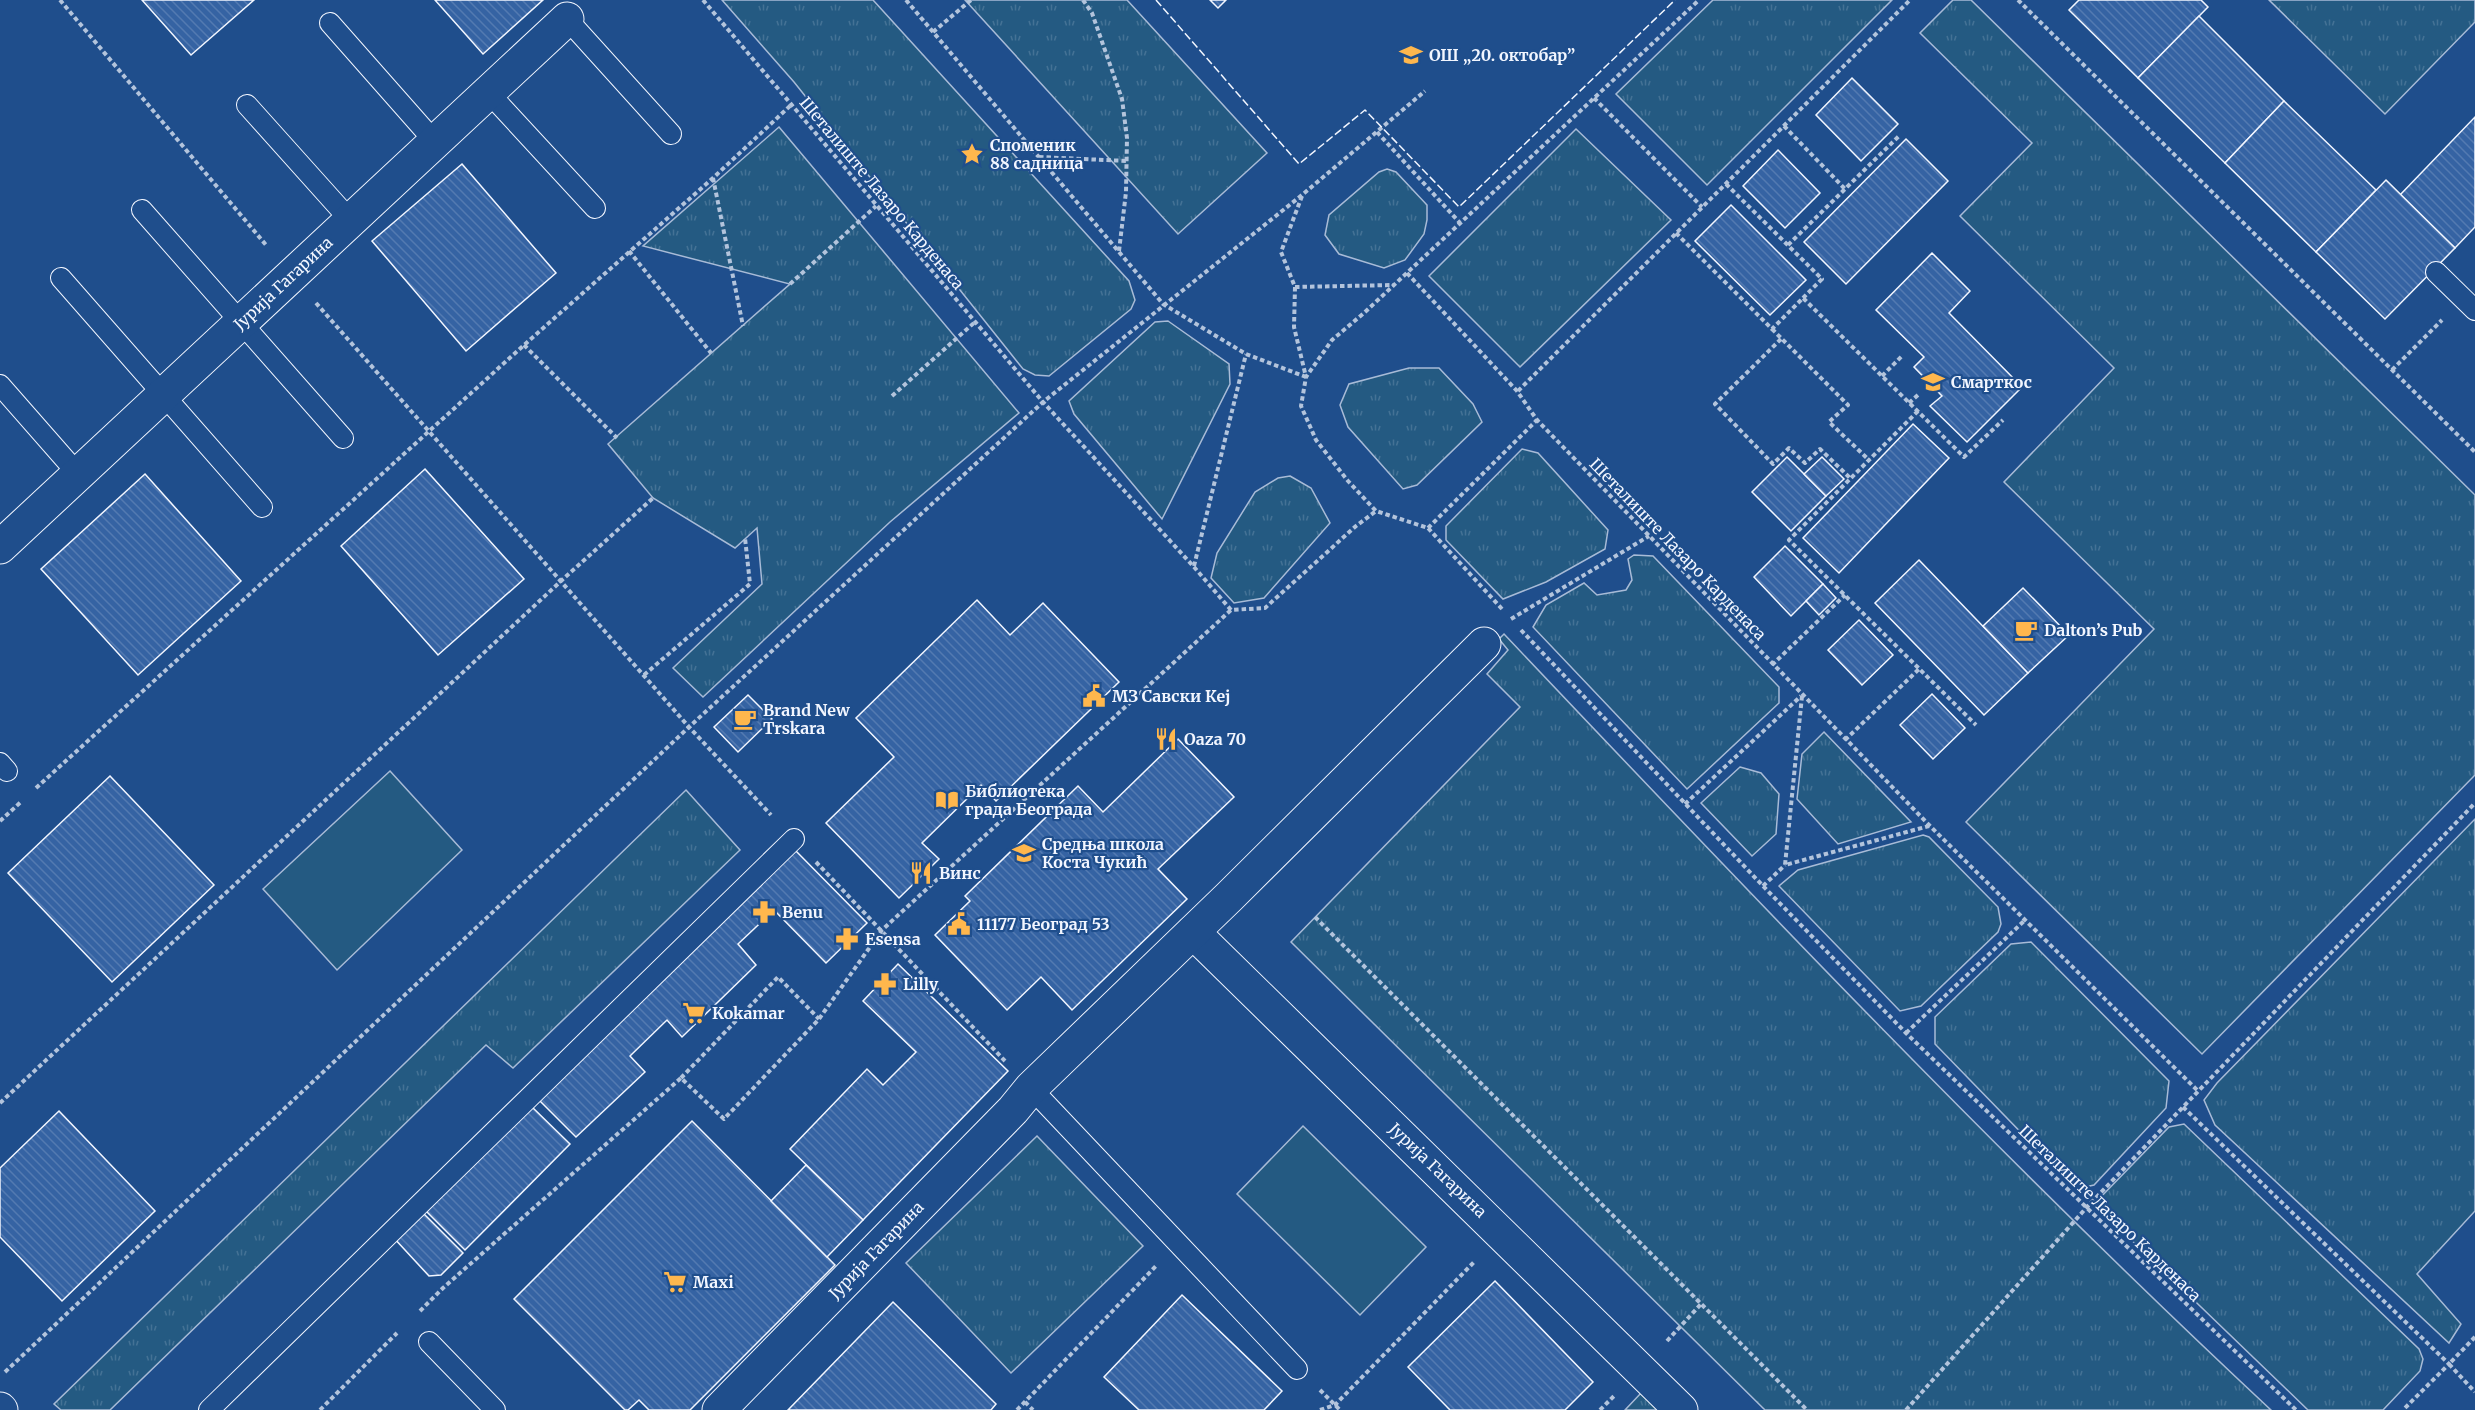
<svg xmlns="http://www.w3.org/2000/svg" width="2475" height="1410" font-family="Merriweather,serif">
<style>
.grass{fill:url(#grass-tufts);stroke:#a8bbd7;stroke-width:1.5}
.garden{fill:#245a82;stroke:#a8bbd7;stroke-width:1.5}
.building{fill:url(#building-back-hatch);stroke:#f2f6ff;stroke-width:1.5}
.lines{fill:none;stroke-linecap:round;stroke-linejoin:round}
.lane-casing{stroke:#f2f6ff;stroke-width:22}
.street-casing{stroke:#f2f6ff;stroke-width:35}
.path{stroke:#b3c4dc;stroke-width:4;stroke-dasharray:4.5 3;stroke-linecap:butt}
.lane{stroke:#1f4e8c;stroke-width:20}
.street{stroke:#1f4e8c;stroke-width:33}
.fence{stroke:#f2f6ff;stroke-width:1.5;stroke-dasharray:8 3;stroke-linecap:butt}
.labels{text-anchor:middle;dominant-baseline:central;stroke-width:4.5;stroke-linejoin:round;paint-order:stroke}
.poi-label{font-size:16px;font-weight:bold;fill:#f2f6ff;stroke:#1f4e8c;text-anchor:start}
.street-label{font-size:16px;fill:#f2f6ff;stroke:#1f4e8c}
</style>
<defs>
<pattern id="grass-tufts" width="24" height="20" patternUnits="userSpaceOnUse" patternTransform="scale(1.5)"><rect width="24" height="20" fill="#245a82"/><path d="M3 7l-1-3M5 7V3M7 7l1-3M15 17l-1-3M17 17v-4M19 17l1-3" fill="none" stroke="#447295"/></pattern>
<pattern id="building-back-hatch" width="6" height="6" patternUnits="userSpaceOnUse" patternTransform="scale(1.5)"><rect width="6" height="6" fill="#3563a3"/><path d="M-1 5l2 2M0 0l6 6M5-1l2 2" fill="none" stroke="#537ab1"/></pattern>
</defs>
<rect width="100%" height="100%" fill="#1f4e8c"/>
<g class="grass">
<polygon points="722,0 873,0 1129,281 1135,300 1131,309 1049,376 1035,375 1023,369 794,82"/>
<polygon points="965,0 1127,0 1267,153 1178,234"/>
<polygon points="1713,0 1892,0 1707,185 1616,94"/>
<polygon points="1953,0 1971,0 2475,495 2475,775 2202,1054 1966,822 2154,629 2004,482 2114,368 1960,216 2032,143 1920,33"/>
<polygon points="2269,0 2475,0 2475,22 2385,114"/>
<polygon points="779,127 1019,413 890,522 703,697 673,668 762,584 757,528 735,548 653,498 608,444 790,284 643,246"/>
<polygon points="1576,129 1671,220 1520,367 1429,276"/>
<polygon points="1387,169 1396,172 1427,205 1427,220 1424,234 1405,260 1384,268 1339,254 1325,235 1329,215 1379,172"/>
<polygon points="1168,321 1229,364 1230,384 1162,519 1074,414 1069,401 1155,322"/>
<polygon points="1409,368 1439,368 1473,404 1482,422 1417,485 1403,489 1348,427 1340,405 1349,384"/>
<polygon points="1522,449 1538,453 1608,530 1605,549 1546,582 1503,599 1446,540 1446,526"/>
<polygon points="1290,476 1311,488 1330,523 1264,598 1234,603 1211,578 1217,553 1255,492 1278,478"/>
<polygon points="1634,555 1653,556 1779,687 1779,703 1687,789 1533,627 1546,605 1584,583 1597,595 1626,590 1632,580 1628,559"/>
<path d="M1504,634C1754,898 2005,1162 2271,1410H1765L1291,942L1520,707L1487,674L1508,650L1499,639Z"/>
<polygon points="1824,732 1911,822 1838,844 1797,799 1802,754"/>
<polygon points="1740,767 1761,773 1779,794 1776,834 1752,856 1701,803"/>
<polygon points="686,790 740,850 513,1068 486,1045 110,1410 61,1410 54,1404"/>
<polygon points="2475,819 2475,1211 2417,1274 2461,1324 2449,1343 2215,1125 2204,1100 2217,1083"/>
<polygon points="1923,835 1929,837 1998,907 2001,924 1998,932 1921,1006 1900,1011 1779,886 1798,870"/>
<polygon points="2031,942 2169,1081 2166,1108 2094,1185 2076,1189 1935,1044 1935,1017 2011,944"/>
<polygon points="2184,1124 2419,1349 2423,1359 2420,1371 2383,1410 2308,1410 2094,1204 2169,1127"/>
<polygon points="1037,1136 1143,1246 1011,1373 906,1263"/>
<polygon points="1641,1393 1658,1410 1625,1410"/>
</g>
<g class="garden">
<polygon points="390,771 462,850 337,970 263,889"/>
<polygon points="1303,1126 1426,1247 1360,1315 1237,1194"/>
</g>
<g class="building">
<polygon points="142,0 254,0 191,55"/>
<polygon points="435,0 543,0 483,54"/>
<polygon points="1210,0 1226,0 1218,8"/>
<polygon points="2079,0 2201,0 2208,7 2138,78 2069,10"/>
<polygon points="2199,16 2284,101 2225,163 2138,78"/>
<polygon points="1852,78 1898,124 1861,161 1816,115"/>
<polygon points="2284,101 2376,190 2316,252 2225,163"/>
<polygon points="2475,117 2475,227 2455,248 2400,195"/>
<polygon points="1906,139 1948,181 1846,284 1804,242"/>
<polygon points="1778,150 1820,193 1785,228 1743,186"/>
<polygon points="462,164 556,273 466,351 372,241"/>
<polygon points="2386,180 2455,248 2385,319 2316,252"/>
<polygon points="1731,205 1806,280 1770,315 1695,241"/>
<polygon points="1932,253 1970,291 1949,313 2022,387 1967,442 1930,406 1942,396 1914,367 1924,357 1876,310"/>
<polygon points="1913,424 1949,458 1839,573 1803,538"/>
<polygon points="1787,457 1826,496 1791,531 1752,492"/>
<polygon points="1822,457 1844,479 1826,496 1804,474"/>
<polygon points="425,469 524,579 438,655 341,546"/>
<polygon points="145,474 241,581 138,675 41,569"/>
<polygon points="1785,546 1823,584 1791,616 1754,577"/>
<polygon points="1919,560 2028,673 1984,715 1875,603"/>
<polygon points="1823,584 1836,598 1819,615 1806,601"/>
<polygon points="2023,588 2069,635 2028,673 1983,626"/>
<polygon points="977,600 1010,635 1043,603 1119,682 996,801 981,785 922,843 939,859 899,898 826,823 894,757 856,718"/>
<polygon points="1859,620 1893,655 1862,685 1828,650"/>
<polygon points="1932,694 1965,728 1933,759 1900,725"/>
<polygon points="748,695 772,719 738,752 714,727"/>
<polygon points="1178,739 1234,797 1158,869 1187,899 1072,1010 1041,977 1007,1010 935,935 970,901 965,896 1078,786 1103,812"/>
<polygon points="110,776 214,885 112,982 8,873"/>
<polygon points="794,849 867,923 826,963 774,910 738,944 756,965 682,1037 667,1020 630,1056 645,1072 576,1137 537,1098"/>
<polygon points="898,964 1008,1071 863,1220 790,1149 867,1069 883,1085 916,1052 863,1001"/>
<polygon points="531,1106 570,1144 465,1250 426,1211"/>
<polygon points="59,1111 155,1211 62,1301 0,1237 0,1168"/>
<polygon points="692,1121 835,1265 690,1410 649,1410 639,1400 628,1410 625,1410 514,1299"/>
<polygon points="806,1165 863,1220 827,1257 771,1201"/>
<polygon points="421,1211 463,1253 441,1275 429,1276 393,1237"/>
<polygon points="1495,1281 1593,1382 1565,1410 1450,1410 1408,1367"/>
<polygon points="1182,1295 1282,1391 1264,1410 1139,1410 1104,1377"/>
<polygon points="893,1302 996,1404 991,1410 788,1410"/>
</g>
<g class="lines">
<g class="lane-casing">
<g id="lane">
<polyline points="567,19 671,134"/>
<polyline points="330,23 435,142"/>
<polyline points="488,92 595,208"/>
<polyline points="247,105 351,221"/>
<polyline points="142,210 343,438"/>
<polyline points="2436,272 2475,310"/>
<polyline points="61,278 262,507"/>
<polyline points="0,385 78,474"/>
<polyline points="0,763 7,771"/>
<polyline points="1031,1088 1297,1369"/>
<polyline points="429,1342 495,1410"/>
<polyline points="209,1410 794,839"/>
</g>
</g>
<g class="street-casing">
<g id="street">
<polyline points="0,547 567,19"/>
<polyline points="1193,932 1681,1410"/>
<polyline points="0,1409 1,1410"/>
<polyline points="719,1410 1013,1110 1031,1088 1229,897 1484,644"/>
</g>
</g>
<g class="path">
<polyline points="60,0 266,245"/>
<polyline points="703,0 1043,402 1194,567 1231,610 1265,608 1356,526 1376,511"/>
<polyline points="906,0 1163,304 1246,354 1306,377"/>
<polyline points="1083,0 1092,13 1122,99 1127,138 1126,192 1119,251"/>
<polyline points="2018,0 2475,452"/>
<polyline points="933,32 971,0"/>
<polyline points="1594,98 1702,207"/>
<polyline points="1784,126 1845,189"/>
<polyline points="1377,132 1460,223"/>
<polyline points="1039,157 1127,161"/>
<polyline points="713,178 743,326"/>
<polyline points="1726,184 1822,279 1803,298"/>
<polyline points="1302,196 1281,252 1295,287 1294,327 1306,377"/>
<polyline points="1676,233 1772,329 1803,298 1964,457 2003,420"/>
<polyline points="1788,245 1899,136"/>
<polyline points="629,251 711,353"/>
<polyline points="1407,273 1517,391 1537,420 1930,826 2198,1091"/>
<polyline points="790,284 876,206"/>
<polyline points="1295,287 1393,285"/>
<polyline points="316,303 689,727 771,815"/>
<polyline points="1772,329 1848,405 1829,422 1869,460"/>
<polyline points="1781,339 1715,404 1773,464 1789,448 1805,463 1820,449 1850,478"/>
<polyline points="524,345 617,438"/>
<polyline points="2392,370 2442,320"/>
<polyline points="1882,376 1902,356"/>
<polyline points="1518,391 1910,0"/>
<polyline points="892,396 975,322"/>
<polyline points="1909,403 1919,394"/>
<polyline points="1918,411 1789,540 1976,725"/>
<polyline points="1428,528 1537,420"/>
<polyline points="1194,566 1246,354"/>
<polyline points="1502,609 1428,528 1376,511 1348,481 1316,440 1301,406 1306,377 1332,340 1364,313 1699,0"/>
<polyline points="1511,619 1649,536"/>
<polyline points="1521,630 1763,886 1906,1033 2296,1410"/>
<polyline points="1772,665 1845,595"/>
<polyline points="644,675 750,584 745,538"/>
<polyline points="1802,696 1785,865 1929,826"/>
<polyline points="1845,740 1919,669"/>
<polyline points="36,788 524,345 713,178 791,105"/>
<polyline points="1685,804 1801,696"/>
<polyline points="0,821 22,801"/>
<polyline points="816,862 1005,1061"/>
<polyline points="1763,886 1785,865"/>
<polyline points="1315,917 1807,1410"/>
<polyline points="1906,1033 2024,921"/>
<polyline points="681,1078 778,977 819,1019"/>
<polyline points="0,1103 561,581 653,498"/>
<polyline points="2183,1107 2449,1364 2403,1410"/>
<polyline points="420,1311 443,1288 681,1078 724,1119 819,1019 882,930 1231,610"/>
<polyline points="2475,1337 2449,1364 2475,1392"/>
<polyline points="1667,1341 1701,1304"/>
<polyline points="5,1372 689,727 1043,402 1302,195 1425,91"/>
<polyline points="1320,1390 1340,1410"/>
<polyline points="1025,1402 1033,1410"/>
<polyline points="320,1410 397,1333"/>
<polyline points="1017,1410 1156,1266"/>
<polyline points="1320,1410 1335,1405 1474,1262"/>
<polyline points="1600,1410 1614,1396"/>
<polyline points="1906,1410 2087,1207 2475,803"/>
</g>
<use href="#lane" class="lane"/>
<use href="#street" class="street"/>
<polyline class="fence" points="1156,0 1299,164 1365,110 1459,207 1675,0"/>
</g>
<defs>
<g id="school-bare" transform="scale(1.8)"><path d="M0-5L7-2L0 1L-7-2ZM-4 1L0 2.5L4 1V4Q0 6-4 4Z" fill="#ffb74d" stroke="#1f4e8c" stroke-width="2.5" paint-order="stroke"/></g>
<g id="sight-bare" transform="scale(1.8)"><path d="M0-6L1.8-2.2L6-1.7L2.9 1.2L3.7 5.4L0 3.3L-3.7 5.4L-2.9 1.2L-6-1.7L-1.8-2.2Z" fill="#ffb74d" stroke="#1f4e8c" stroke-width="2.5" paint-order="stroke"/></g>
<g id="cafe-bare" transform="scale(1.8)"><path d="M-5.5-4.5H6V0H3Q3 3.5 0 3.5H-2.5Q-5.5 3.5-5.5 0ZM3-3.2v2h1.7v-2ZM-6 4.5H4V6H-6Z" fill="#ffb74d" stroke="#1f4e8c" stroke-width="2.5" paint-order="stroke"/></g>
<g id="civic-bare" transform="scale(1.8)"><path d="M-.6-6.5H3V-4.5H.6V-3L4-1V1h2V6H-6V1h2V-1L-.6-3ZM-1.2 2.5V6h2.4V2.5Z" fill="#ffb74d" stroke="#1f4e8c" stroke-width="2.5" paint-order="stroke"/></g>
<g id="restaurant-bare" transform="scale(1.8)"><path d="M-5-6h1v4h1v-4h1v4h1v-4h1v5L-1.5 .5V6h-2V.5L-5-1ZM5-6V6H3V1.5H1.5Q1.5-4 5-6Z" fill="#ffb74d" stroke="#1f4e8c" stroke-width="2.5" paint-order="stroke"/></g>
<g id="library-bare" transform="scale(1.8)"><path d="M-6-4Q-3-5.5-.7-3.5V5Q-3 3-6 4ZM6-4Q3-5.5 .7-3.5V5Q3 3 6 4Z" fill="#ffb74d" stroke="#1f4e8c" stroke-width="2.5" paint-order="stroke"/></g>
<g id="pharmacy-bare" transform="scale(1.8)"><path d="M-2-6h4v4h4v4h-4v4h-4v-4h-4v-4h4Z" fill="#ffb74d" stroke="#1f4e8c" stroke-width="2.5" paint-order="stroke"/></g>
<g id="supermarket-bare" transform="scale(1.8)"><path d="M-6-5.5h2.5l.6 2H6L4.5 2H-2.5L-4.4-4H-6ZM-1.5 3.2a1.3 1.3 0 1 0 .1 0ZM3 3.2a1.3 1.3 0 1 0 .1 0Z" fill="#ffb74d" stroke="#1f4e8c" stroke-width="2.5" paint-order="stroke"/></g>
</defs>
<g fill-rule="evenodd">
<use href="#school-bare" x="1411" y="55"/>
<use href="#sight-bare" x="972" y="154"/>
<use href="#school-bare" x="1933" y="382"/>
<use href="#cafe-bare" x="2026" y="630"/>
<use href="#civic-bare" x="1094" y="696"/>
<use href="#cafe-bare" x="745" y="719"/>
<use href="#restaurant-bare" x="1166" y="739"/>
<use href="#library-bare" x="947" y="800"/>
<use href="#school-bare" x="1024" y="853"/>
<use href="#restaurant-bare" x="921" y="873"/>
<use href="#pharmacy-bare" x="764" y="912"/>
<use href="#civic-bare" x="959" y="924"/>
<use href="#pharmacy-bare" x="847" y="939"/>
<use href="#pharmacy-bare" x="885" y="984"/>
<use href="#supermarket-bare" x="694" y="1013"/>
<use href="#supermarket-bare" x="675" y="1282"/>
</g>
<g class="labels">
<g class="poi-label">
<text x="1429" y="55">ОШ „20. октобар”</text>
<text x="990" y="145">Споменик<tspan x="990" dy="18">88 садница</tspan></text>
<text x="1951" y="382">Смарткос</text>
<text x="2044" y="630">Dalton’s Pub</text>
<text x="1112" y="696">МЗ Савски Кеј</text>
<text x="763" y="710">Brand New<tspan x="763" dy="18">Trskara</tspan></text>
<text x="1184" y="739">Oaza 70</text>
<text x="965" y="791">Библиотека<tspan x="965" dy="18">града Београда</tspan></text>
<text x="1042" y="844">Средња школа<tspan x="1042" dy="18">Коста Чукић</tspan></text>
<text x="939" y="873">Винс</text>
<text x="782" y="912">Benu</text>
<text x="977" y="924">11177 Београд 53</text>
<text x="865" y="939">Esensa</text>
<text x="903" y="984">Lilly</text>
<text x="712" y="1013">Kokamar</text>
<text x="693" y="1282">Maxi</text>
</g>
<g class="street-label">
<text transform="translate(882 193) rotate(50)">Шеталиште Лазаро Карденаса</text>
<text transform="translate(283 283) rotate(-43)">Јурија Гагарина</text>
<text transform="translate(1678 549) rotate(46)">Шеталиште Лазаро Карденаса</text>
<text transform="translate(1438 1170) rotate(44)">Јурија Гагарина</text>
<text transform="translate(2110 1213) rotate(44)">Шеталиште Лазаро Карденаса</text>
<text transform="translate(876 1250) rotate(-46)">Јурија Гагарина</text>
</g>
</g>
</svg>
